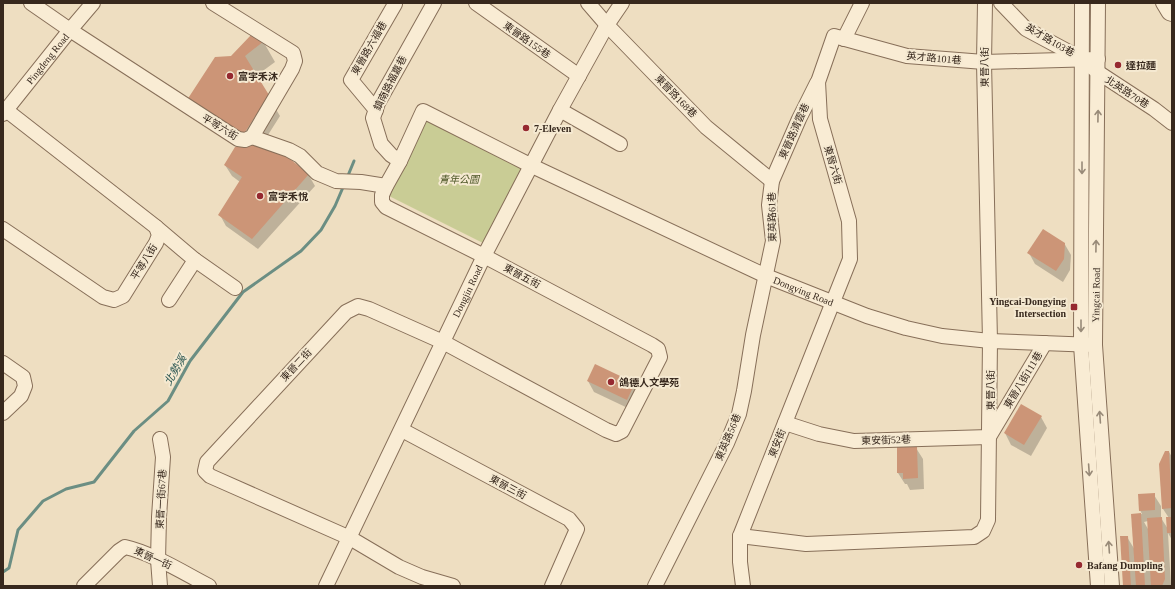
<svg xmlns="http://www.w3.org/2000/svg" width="1175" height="589" font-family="'Times New Roman','Noto Sans TC',serif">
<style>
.green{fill:#c9cc95}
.shadow{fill:#0003;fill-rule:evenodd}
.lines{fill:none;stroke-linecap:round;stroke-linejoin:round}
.stream{stroke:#6b8e83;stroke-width:3}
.building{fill:#cc9577}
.minor-casing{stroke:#876f59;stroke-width:16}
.minor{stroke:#f9ecd4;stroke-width:14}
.oneway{stroke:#988a78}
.poi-dot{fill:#962930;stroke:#f5e9d1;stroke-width:1.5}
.labels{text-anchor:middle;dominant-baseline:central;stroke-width:4;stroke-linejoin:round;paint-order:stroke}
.street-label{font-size:10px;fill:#37281d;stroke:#f5e9d1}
.poi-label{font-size:10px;font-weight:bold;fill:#37281d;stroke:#f5e9d1;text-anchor:start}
.park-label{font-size:10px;font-style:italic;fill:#4a5424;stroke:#f5e9d1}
.water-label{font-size:11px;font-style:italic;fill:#2c5752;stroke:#f5e9d1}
</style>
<rect width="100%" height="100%" fill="#eedec1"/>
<polygon class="green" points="430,113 529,162 487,245 389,196"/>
<g class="shadow">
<polygon points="263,41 275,62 256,76 280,116 261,146 308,174 315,186 258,249 226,226 220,215 240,182 232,176 225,165 244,147 232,57"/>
<polygon points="1064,243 1071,255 1070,270 1063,282 1035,264 1029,253"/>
<polygon points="588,381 635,384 641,395 634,411 594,392"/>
<polygon points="1041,417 1047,428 1031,456 1011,445 1005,433"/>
<polygon points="916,448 923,459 924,489 910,490 907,484 905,484 898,473"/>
<path d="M1169,452L1172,457V540L1168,533L1171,586H1124L1127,537L1135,550L1132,515L1142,514L1140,510L1154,495L1161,506V518L1168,529L1169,518L1163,509ZM1148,521V529L1144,522Z"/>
</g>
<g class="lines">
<g class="stream">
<polyline points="347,178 354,161"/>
<polyline points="3,572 9,568 18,530 43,501 66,489 94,482 134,431 168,401 190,361 243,292 301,251 321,230 335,206 344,185"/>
</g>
</g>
<g class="building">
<polygon points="251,35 264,41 245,56 269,95 243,135 187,100 215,57 231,56"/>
<polygon points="256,144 276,148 309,174 252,239 218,215 242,177 224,165 235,147"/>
<polygon points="1043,229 1065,243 1064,259 1056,271 1027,253"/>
<polygon points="595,364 635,383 627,400 587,381"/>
<polygon points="1021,404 1042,416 1024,445 1004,433"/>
<polygon points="897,447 917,447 918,478 903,479 903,473 897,473"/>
<polygon points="1165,451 1169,451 1172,508 1162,509 1159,464"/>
<polygon points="1155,493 1155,510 1139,511 1138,494"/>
<polygon points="1141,513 1145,586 1136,586 1131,514"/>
<polygon points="1162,517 1165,579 1162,586 1151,586 1147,518"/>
<polygon points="1166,517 1172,517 1172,533 1167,533"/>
<polygon points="1120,536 1128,536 1131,586 1123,586"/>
</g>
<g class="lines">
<g class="minor-casing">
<g id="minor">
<polyline points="31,3 70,30 238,139 245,140 252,137 292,69 295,61 293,53 213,3"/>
<polyline points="476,3 579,76"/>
<polyline points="588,3 607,25 706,127 772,181"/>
<polyline points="1001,3 1026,29 1082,59 1099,73 1154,109 1172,123"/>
<polyline points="1082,3 1081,345 1098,586"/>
<polyline points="1098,3 1095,345 1112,586"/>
<polyline points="1163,3 1169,13 1172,14"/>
<polyline points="844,39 862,3"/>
<polyline points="376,110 351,80 395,4"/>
<polyline points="560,110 620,144"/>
<path id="s1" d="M3,114L70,30L93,3"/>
<polyline points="252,137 289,150 300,156 317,173 336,181 361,182 386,186"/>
<polyline points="400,161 391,155 381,144 373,118 378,103 434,3"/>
<polyline points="156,227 195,260 235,288"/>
<polyline points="3,229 103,297 114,300 123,296 156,243 159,235 156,227 6,110"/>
<polyline points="169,300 195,260"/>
<polyline points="3,363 23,377 25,386 21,396 3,413"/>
<polyline points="785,423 819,434 854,441 989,437 1045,343"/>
<polyline points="402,430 569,519 577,529 552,586"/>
<polyline points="160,439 163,457 159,517 158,560 160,586"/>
<polyline points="740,536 806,544 974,537 983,531 988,520 990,341 984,62 985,3"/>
<path d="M84,586L119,551L125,547C152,553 184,573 209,586"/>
<path id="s2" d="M326,586L484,256L560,110L607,25L622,3"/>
<path id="s3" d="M453,586L422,577L399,567L350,538L210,476L205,471L207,462L346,312L358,306L369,309L443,342L606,430L616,434L622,431L660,357L658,349L652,345L484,256L386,207L382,202V195L386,186L400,161L423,111L532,166L766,276L867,316L906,328L942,336L990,341L1095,345"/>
<polyline points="655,586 727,443 739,414 744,391 753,335 773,241 769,205 772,181 799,119 817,83"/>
<polyline points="743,586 740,562 740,536 850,259 849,221 820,119 818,82 834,36 907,56 984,62 1098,59"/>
</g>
</g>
<use href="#minor" class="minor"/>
</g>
<defs><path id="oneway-shaft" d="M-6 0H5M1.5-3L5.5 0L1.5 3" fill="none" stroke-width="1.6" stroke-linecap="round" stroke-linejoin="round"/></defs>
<g class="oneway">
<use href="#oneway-shaft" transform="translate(1098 116) rotate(-89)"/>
<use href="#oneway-shaft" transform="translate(1082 168) rotate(90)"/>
<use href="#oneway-shaft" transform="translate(1096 246) rotate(-89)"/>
<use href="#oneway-shaft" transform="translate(1081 326) rotate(90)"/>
<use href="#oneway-shaft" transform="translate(1100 417) rotate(-94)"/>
<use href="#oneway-shaft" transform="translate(1089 470) rotate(86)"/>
<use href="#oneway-shaft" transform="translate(1109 547) rotate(-94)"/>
</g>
<g class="poi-dot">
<circle cx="1118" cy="65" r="4"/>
<circle cx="230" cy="76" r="4"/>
<circle cx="526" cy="128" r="4"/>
<circle cx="260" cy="196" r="4"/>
<rect x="1070" y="303" width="8" height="8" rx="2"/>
<circle cx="611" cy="382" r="4"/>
<circle cx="1079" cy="565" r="4"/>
</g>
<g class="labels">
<g class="street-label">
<text transform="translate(527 40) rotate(35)">東晉路155巷</text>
<text transform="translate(1050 40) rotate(30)">英才路103巷</text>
<text transform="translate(369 48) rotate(-60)">東晉路六福巷</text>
<text stroke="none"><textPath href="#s1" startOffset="71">Pingdeng Road</textPath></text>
<text transform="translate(934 58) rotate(5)">英才路101巷</text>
<text transform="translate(984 67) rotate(-90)">東晉八街</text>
<text transform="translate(390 83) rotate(-63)">鎮南路福嘉巷</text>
<text transform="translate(1127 92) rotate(33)">北英路70巷</text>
<text transform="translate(676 96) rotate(46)">東晉路168巷</text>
<text transform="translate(220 127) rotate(31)">平等六街</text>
<text transform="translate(794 131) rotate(-66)">東晉路清雲巷</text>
<text transform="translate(833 165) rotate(74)">東晉六街</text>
<text transform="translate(772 217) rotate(-91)">東英路61巷</text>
<text transform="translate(144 262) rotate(-58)">平等八街</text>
<text transform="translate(522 276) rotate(28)">東晉五街</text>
<text stroke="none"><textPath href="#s2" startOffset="327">Dongjin Road</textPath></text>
<text stroke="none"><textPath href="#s3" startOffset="1723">Dongying Road</textPath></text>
<text transform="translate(1096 295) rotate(-89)">Yingcai Road</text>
<text transform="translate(296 365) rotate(-47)">東晉二街</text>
<text transform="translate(1023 380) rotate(-59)">東晉八街111巷</text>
<text transform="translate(990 390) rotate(-90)">東晉八街</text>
<text transform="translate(728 437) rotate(-67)">東英路56巷</text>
<text transform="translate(886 440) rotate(-2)">東安街52巷</text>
<text transform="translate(777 443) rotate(-68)">東安街</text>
<text transform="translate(508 487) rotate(28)">東晉三街</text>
<text transform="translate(161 499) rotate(-87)">東晉一街67巷</text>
<text transform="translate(153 558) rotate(24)">東晉一街</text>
</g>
<g class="poi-label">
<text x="1126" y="65">達拉麵</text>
<text x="238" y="76">富宇禾沐</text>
<text x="534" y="128">7-Eleven</text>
<text x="268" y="196">富宇禾悅</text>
<text x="1066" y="301" text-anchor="end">Yingcai-Dongying<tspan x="1066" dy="12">Intersection</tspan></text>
<text x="619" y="382">鴿德人文學苑</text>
<text x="1087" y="565">Bafang Dumpling</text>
</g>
<g class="park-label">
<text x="459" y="179">青年公園</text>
</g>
<g class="water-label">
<text transform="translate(175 370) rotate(-60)">北勢溪</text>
</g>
</g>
<rect width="1175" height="589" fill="none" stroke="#37281d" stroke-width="8"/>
</svg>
